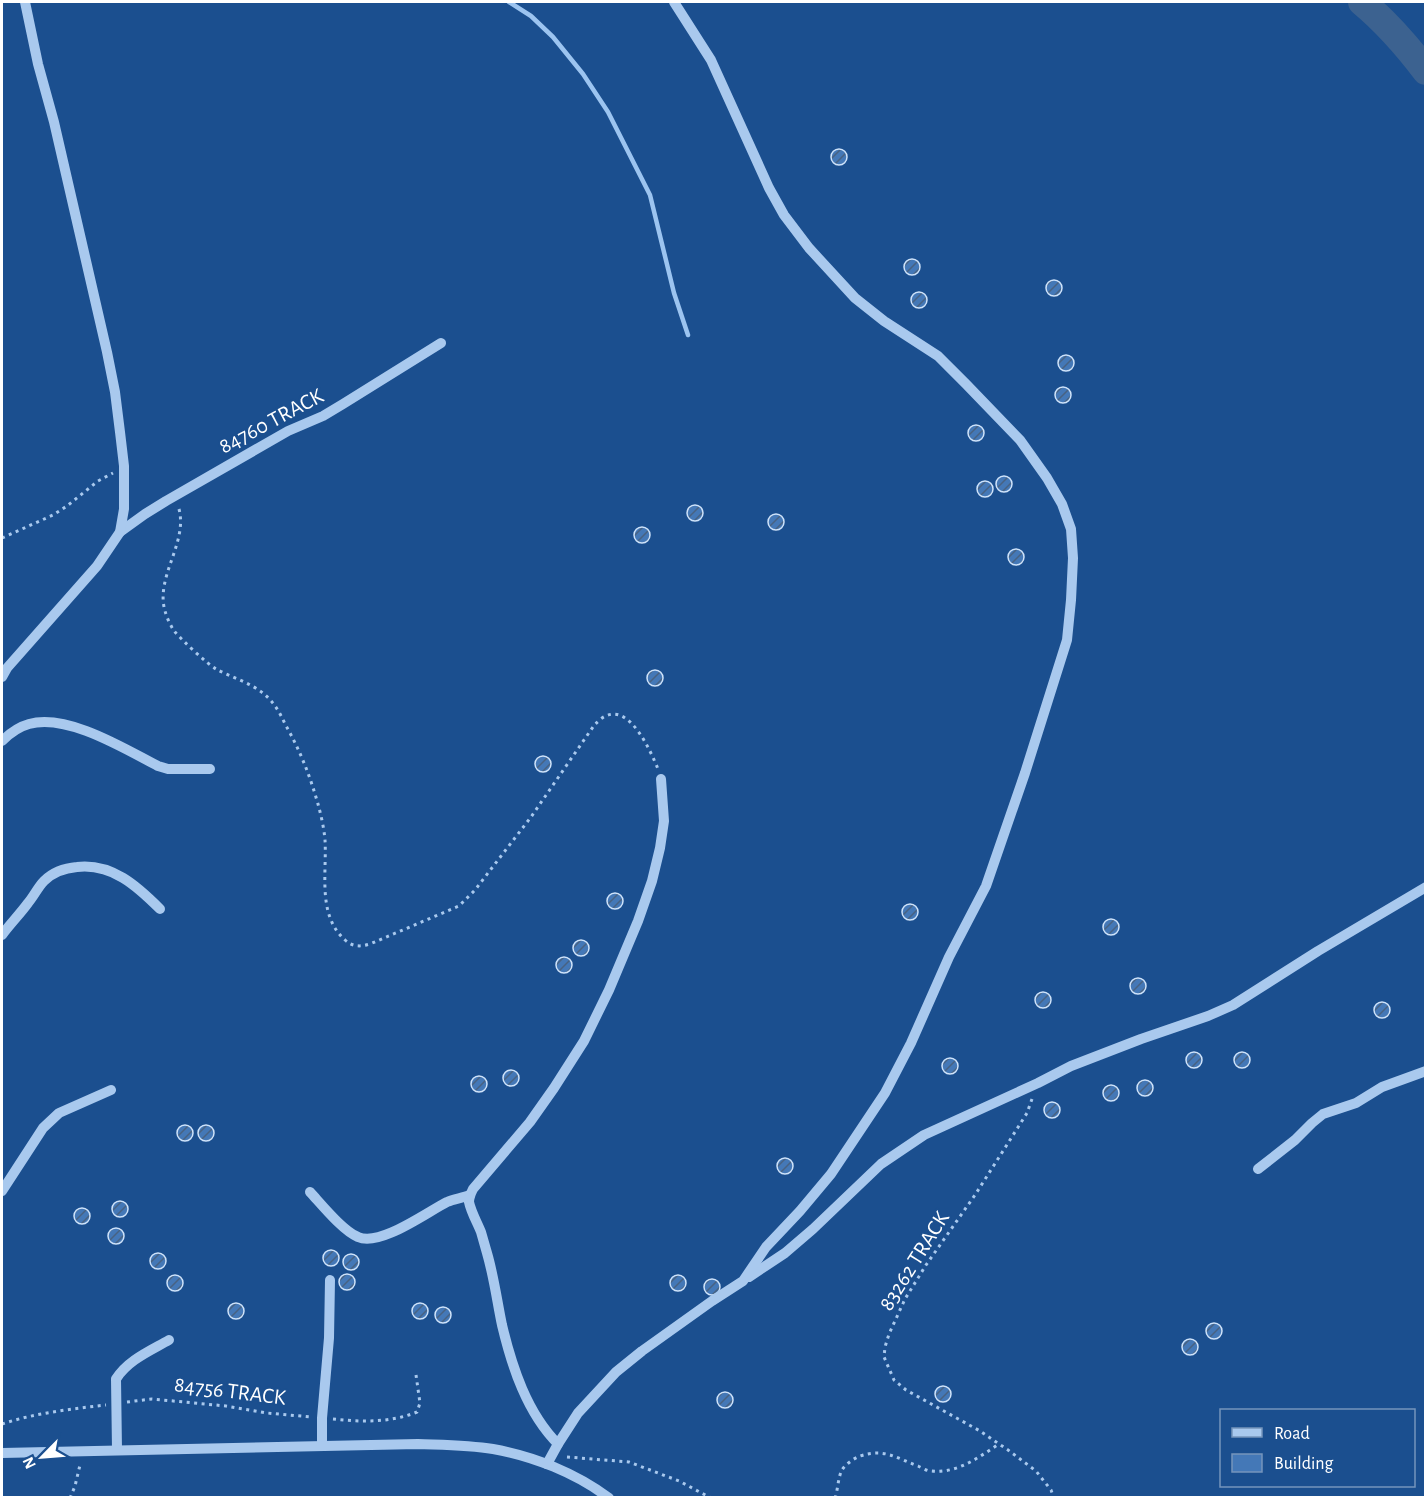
<svg xmlns="http://www.w3.org/2000/svg" width="1427" height="1499" font-family="'Alegreya Sans',sans-serif">
<style>
.lines{fill:none;stroke-linecap:round;stroke-linejoin:round}
.stream{stroke:#9cc4f0;stroke-width:4.5}
.river{stroke:#3c6290;stroke-width:28}
.building{fill:url(#building-hatch);stroke:#cfe3fa;stroke-width:1.5}
.path{stroke:#a9c9ee;stroke-width:3;stroke-dasharray:3 4.5;stroke-linecap:butt}
.minor{stroke:#a9c9ee;stroke-width:10}
.labels{text-anchor:middle;dominant-baseline:central;stroke-width:4.5;stroke-linejoin:round;paint-order:stroke}
.street-label{font-size:22px;fill:#fff;stroke:#1b4f8f}
</style>
<defs>
<pattern id="building-hatch" width="6" height="6" patternUnits="userSpaceOnUse" patternTransform="scale(1.5)"><rect width="6" height="6" fill="#4478b7"/><path d="M-1 1l2-2M0 6l6-6M5 7l2-2" fill="none" stroke="#486282"/></pattern>
</defs>
<rect width="100%" height="100%" fill="#1b4f8f"/>
<g class="lines">
<polyline class="stream" points="509,2 531,16 553,37 583,74 608,112 650,195 674,293 688,335"/>
<path class="river" d="M1362,2C1386,22 1407,46 1426,71"/>
</g>
<g class="building">
<circle cx="839" cy="157" r="8"/>
<circle cx="912" cy="267" r="8"/>
<circle cx="1054" cy="288" r="8"/>
<circle cx="919" cy="300" r="8"/>
<circle cx="1066" cy="363" r="8"/>
<circle cx="1063" cy="395" r="8"/>
<circle cx="976" cy="433" r="8"/>
<circle cx="1004" cy="484" r="8"/>
<circle cx="985" cy="489" r="8"/>
<circle cx="695" cy="513" r="8"/>
<circle cx="776" cy="522" r="8"/>
<circle cx="642" cy="535" r="8"/>
<circle cx="1016" cy="557" r="8"/>
<circle cx="655" cy="678" r="8"/>
<circle cx="543" cy="764" r="8"/>
<circle cx="615" cy="901" r="8"/>
<circle cx="910" cy="912" r="8"/>
<circle cx="1111" cy="927" r="8"/>
<circle cx="581" cy="948" r="8"/>
<circle cx="564" cy="965" r="8"/>
<circle cx="1138" cy="986" r="8"/>
<circle cx="1043" cy="1000" r="8"/>
<circle cx="1382" cy="1010" r="8"/>
<circle cx="1242" cy="1060" r="8"/>
<circle cx="1194" cy="1060" r="8"/>
<circle cx="950" cy="1066" r="8"/>
<circle cx="511" cy="1078" r="8"/>
<circle cx="479" cy="1084" r="8"/>
<circle cx="1145" cy="1088" r="8"/>
<circle cx="1111" cy="1093" r="8"/>
<circle cx="1052" cy="1110" r="8"/>
<circle cx="206" cy="1133" r="8"/>
<circle cx="185" cy="1133" r="8"/>
<circle cx="785" cy="1166" r="8"/>
<circle cx="120" cy="1209" r="8"/>
<circle cx="82" cy="1216" r="8"/>
<circle cx="116" cy="1236" r="8"/>
<circle cx="331" cy="1258" r="8"/>
<circle cx="158" cy="1261" r="8"/>
<circle cx="351" cy="1262" r="8"/>
<circle cx="347" cy="1282" r="8"/>
<circle cx="175" cy="1283" r="8"/>
<circle cx="678" cy="1283" r="8"/>
<circle cx="712" cy="1287" r="8"/>
<circle cx="236" cy="1311" r="8"/>
<circle cx="420" cy="1311" r="8"/>
<circle cx="443" cy="1315" r="8"/>
<circle cx="1214" cy="1331" r="8"/>
<circle cx="1190" cy="1347" r="8"/>
<circle cx="943" cy="1394" r="8"/>
<circle cx="725" cy="1400" r="8"/>
</g>
<g class="lines">
<g class="path">
<path d="M179,509C188,543 155,577 165,611C167,618 171,627 175,632C183,641 206,663 216,669C231,677 251,683 264,694C274,702 280,713 285,724C300,750 310,776 318,804C321,815 324,828 325,840C327,873 317,915 345,940C353,947 360,947 370,944L459,906L475,890L531,817L595,724C598,722 602,717 606,716C630,704 651,752 658,769"/>
<polyline points="2,538 53,515 67,506 98,481 113,473"/>
<polyline points="1032,1099 1027,1113 1003,1151 975,1195 926,1265 905,1299 889,1334 885,1347 884,1357 894,1380 906,1390 980,1431 1008,1450 1036,1471 1051,1490 1054,1498"/>
<polyline points="127,1402 152,1399 226,1406 267,1413 311,1417"/>
<path d="M333,1419C361,1422 390,1423 417,1412L420,1403L416,1375"/>
<path d="M2,1424C35,1413 71,1409 106,1405"/>
<polyline points="567,1457 629,1462 679,1481 711,1498"/>
<polyline points="70,1498 75,1486 80,1465"/>
<path d="M835,1498C838,1490 838,1477 842,1470C845,1465 854,1458 860,1456C885,1448 896,1458 918,1466C922,1468 927,1471 931,1471C957,1474 979,1457 999,1444"/>
</g>
<g class="minor">
<polyline points="120,532 145,514 166,501 288,431 323,416 343,404 441,343"/>
<polyline points="2,677 7,668 97,566 120,532 124,509 124,466 120,432 115,392 107,352 54,122 38,64 25,2"/>
<path d="M2,741C10,733 18,727 29,724C67,713 125,749 158,766L168,769H210"/>
<path d="M2,935C10,924 20,914 28,903C34,896 38,887 44,881C53,872 65,868 77,867C112,863 137,886 160,909"/>
<polyline points="1258,1169 1295,1140 1312,1123 1323,1114 1356,1103 1382,1087 1426,1071"/>
<polyline points="2,1191 43,1128 59,1113 111,1090"/>
<path d="M310,1192C322,1205 343,1231 358,1237C380,1247 427,1212 447,1202C454,1199 462,1198 470,1195"/>
<polyline points="749,1277 785,1253 813,1229 881,1164 924,1135 1038,1083 1071,1066 1141,1039 1208,1016 1233,1005 1318,951 1426,887"/>
<path d="M558,1444C527,1413 512,1367 502,1325C497,1301 494,1277 487,1253C485,1246 483,1239 481,1232C477,1222 471,1212 469,1202C469,1197 471,1193 473,1189L530,1122L554,1088L584,1041L609,990L638,921L652,881L660,848L664,821L661,779"/>
<polyline points="322,1446 322,1418 329,1338 330,1280"/>
<path d="M117,1450L116,1379C128,1360 150,1351 169,1340"/>
<path d="M2,1453L418,1444C443,1445 468,1445 493,1449C533,1456 576,1473 609,1498"/>
<polyline points="547,1464 558,1444 578,1413 616,1372 642,1351 712,1301 743,1281 766,1247 800,1211 831,1174 885,1093 911,1043 949,957 986,886 1025,773 1067,640 1071,600 1073,558 1071,529 1062,504 1047,478 1020,440 966,384 938,356 884,321 855,298 809,248 784,215 769,188 711,60 674,2"/>
</g>
</g>
<g class="labels">
<g class="street-label">
<text transform="translate(271 421) rotate(-28)">84760 TRACK</text>
<text transform="translate(914 1261) rotate(-58)">83262 TRACK</text>
<text transform="translate(230 1391) rotate(7)">84756 TRACK</text>
</g>
</g>
<rect width="1427" height="1499" fill="none" stroke="#ffffff" stroke-width="6"/>
<rect x="1220" y="1409" width="195" height="78" fill="#1b4f8f" stroke="#7695bc" stroke-width="1.5"/>
<rect x="1232" y="1428" width="30" height="9" fill="#a9c9ee" stroke="#7695bc" stroke-width="1.5"/>
<text x="1274" y="1439" font-size="18" fill="#ffffff">Road</text>
<rect x="1232" y="1454" width="30" height="18" fill="#4478b7" stroke="#7695bc" stroke-width="1.5"/>
<text x="1274" y="1469" font-size="18" fill="#ffffff">Building</text>
<g transform="translate(42 1457) rotate(245)" stroke="#1b4f8f" stroke-width="4.5" paint-order="stroke">
<path d="M0-4.5L10 22L0 15L-10 22Z" fill="#ffffff"/>
<text y="-9" font-size="16" font-weight="bold" text-anchor="middle" fill="#ffffff">N</text>
</g>
</svg>
